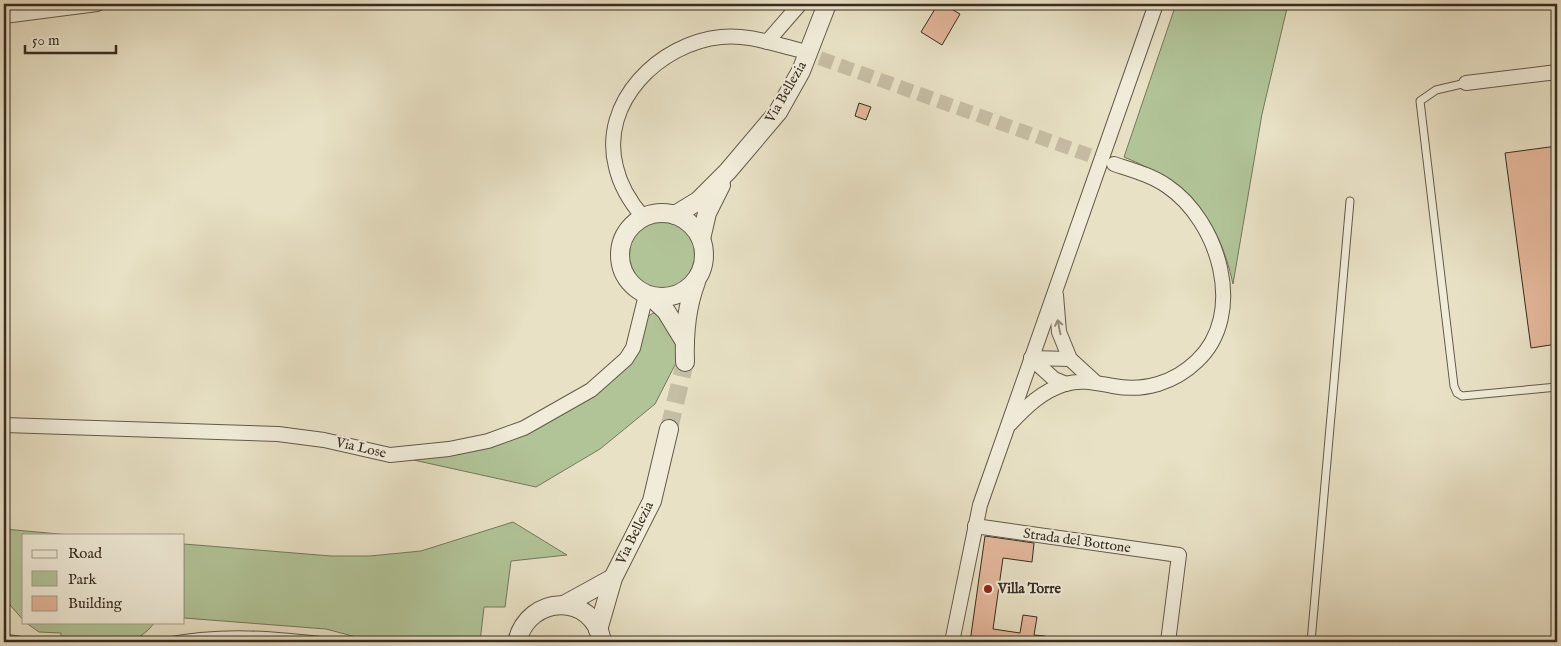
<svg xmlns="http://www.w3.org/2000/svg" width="1561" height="646" font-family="'IM FELL English',serif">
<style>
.green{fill:#b1c498;stroke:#74785c}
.building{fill:#e4b79b;stroke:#372c20}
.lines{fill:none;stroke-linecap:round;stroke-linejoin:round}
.minor-tunnel{stroke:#c5bda4;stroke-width:14;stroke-dasharray:14 7;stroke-linecap:butt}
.tertiary-tunnel{stroke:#c5bda4;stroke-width:18;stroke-dasharray:18 9;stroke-linecap:butt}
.service-casing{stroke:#635949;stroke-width:9}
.minor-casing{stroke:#635949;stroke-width:16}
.tertiary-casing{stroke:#635949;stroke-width:20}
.service{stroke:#f0ecd9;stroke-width:7}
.minor{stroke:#f0ecd9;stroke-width:14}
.tertiary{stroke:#f0ecd9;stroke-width:18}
.oneway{stroke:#948c7c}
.poi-dot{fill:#8f2418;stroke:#f0ecd9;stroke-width:2}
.labels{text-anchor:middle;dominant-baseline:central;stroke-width:4;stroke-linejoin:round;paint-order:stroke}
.street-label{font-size:14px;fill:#372c20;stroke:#f0ecd9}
.poi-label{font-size:14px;font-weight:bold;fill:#372c20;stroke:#f0ecd9;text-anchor:start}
</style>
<rect width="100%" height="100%" fill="#e8e1c5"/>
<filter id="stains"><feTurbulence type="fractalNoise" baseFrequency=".004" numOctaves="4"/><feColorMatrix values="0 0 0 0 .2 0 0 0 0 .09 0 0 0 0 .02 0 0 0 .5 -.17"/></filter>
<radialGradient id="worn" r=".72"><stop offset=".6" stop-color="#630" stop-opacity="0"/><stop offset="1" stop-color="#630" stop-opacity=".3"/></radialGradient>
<g class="green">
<path d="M1176,4H1288L1262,114L1233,284C1218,215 1187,183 1124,157Z"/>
<circle cx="662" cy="255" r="42"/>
<polygon points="653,313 660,315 678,332 678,359 655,404 600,449 536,487 409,459 489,445 613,378 646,318"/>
<polygon points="513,522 567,555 511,561 505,607 484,607 480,642 364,642 356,637 326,629 184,618 184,544 331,556 370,556 421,551"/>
<polygon points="4,529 70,535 24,535 24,621 4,598"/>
<path d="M25,622H155C146,634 137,640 123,642L61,637V633L39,632Z"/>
</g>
<g class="building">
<polygon points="938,4 943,4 960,14 942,45 921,32"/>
<polygon points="859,103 871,107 866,120 855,116"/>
<polygon points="1557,146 1557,344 1531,348 1505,153"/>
<polygon points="985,536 1034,543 1032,562 1003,558 993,629 1020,633 1023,615 1037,617 1034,635 1045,636 1045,642 970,642"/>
</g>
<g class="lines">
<polyline class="minor-tunnel" points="800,51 1111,163"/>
<polyline class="tertiary-tunnel" points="669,429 685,362"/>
<g class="service-casing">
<g id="service">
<polyline points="1466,83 1436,90 1420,101 1454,386 1457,393 1462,396 1557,387"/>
<polyline points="4,638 32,642"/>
<path d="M163,642C224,630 273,635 333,642"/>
<polyline points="1311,642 1350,201"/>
</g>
</g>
<g class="minor-casing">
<g id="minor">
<polyline points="4,16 97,4"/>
<polyline points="767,42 800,4"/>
<polyline points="1466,83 1557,72"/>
<path d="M643,217C631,203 620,185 616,167C599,102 660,43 721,37C747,34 774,44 799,50"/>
<polyline points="1056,295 1059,332 1070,359 1094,381"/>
<polyline points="1031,358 1054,379 1066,384"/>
<polyline points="1031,358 1070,359"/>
<path d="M1010,424C1026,407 1042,391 1065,384C1082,379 1096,383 1113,386C1144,392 1174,383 1197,361C1247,314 1219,221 1167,186C1151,175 1132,170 1114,164"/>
<polyline points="4,425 278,434 324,440 390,455 449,449 488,441 524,428 591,390 626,359 633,348 646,295"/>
<polyline points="975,526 1179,555 1168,642"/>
<polyline points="952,642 980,505 1156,4"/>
</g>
</g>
<g class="tertiary-casing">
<g id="tertiary">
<circle cx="662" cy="255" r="42"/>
<polyline points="675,215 698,201 728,171 778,112 801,71 827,4"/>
<polyline points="701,239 707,213 721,185"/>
<polyline points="650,296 666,311 685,342"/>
<path d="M685,362C684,334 686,308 696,282"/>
<polyline points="564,605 613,578"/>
<polyline points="598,630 613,578 652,501 669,429"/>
<path d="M517,642C528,594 594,592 602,642"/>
</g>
</g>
<use href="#service" class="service"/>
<use href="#minor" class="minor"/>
<use href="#tertiary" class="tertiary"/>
</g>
<defs><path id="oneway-shaft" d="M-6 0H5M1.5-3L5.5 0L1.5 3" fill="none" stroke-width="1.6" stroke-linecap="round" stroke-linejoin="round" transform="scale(1.25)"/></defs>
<use class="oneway" href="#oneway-shaft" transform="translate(1059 327) rotate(-101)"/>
<circle class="poi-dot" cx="988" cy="589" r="5"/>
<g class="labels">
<g class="street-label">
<text transform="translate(786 92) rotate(-60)">Via Bellezia</text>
<text transform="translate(361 448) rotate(13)">Via Lose</text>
<text transform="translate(635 533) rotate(-64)">Via Bellezia</text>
<text transform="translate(1077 541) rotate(8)">Strada del Bottone</text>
</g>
<g class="poi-label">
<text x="998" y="589">Villa Torre</text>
</g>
</g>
<rect width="1561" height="646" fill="none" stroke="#e8e1c5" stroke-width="20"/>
<rect x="5" y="5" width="1551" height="636" fill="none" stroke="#372c20" stroke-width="2.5"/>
<rect x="10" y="10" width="1541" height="626" fill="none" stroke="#372c20"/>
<rect x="22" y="534" width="162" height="90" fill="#f0ecd9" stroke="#a69f8f"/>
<rect x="32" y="550" width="25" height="8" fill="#f0ecd9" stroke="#a69f8f"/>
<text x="68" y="558" font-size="15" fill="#372c20">Road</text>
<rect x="32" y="571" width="25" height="15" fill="#b1c498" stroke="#a69f8f"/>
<text x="68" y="584" font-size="15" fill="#372c20">Park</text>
<rect x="32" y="596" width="25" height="15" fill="#e4b79b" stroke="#a69f8f"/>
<text x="68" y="608" font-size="15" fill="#372c20">Building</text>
<path d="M25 45v8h91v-8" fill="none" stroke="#372c20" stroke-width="2.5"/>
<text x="32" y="45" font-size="15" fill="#372c20" stroke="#f0ecd9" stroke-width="4" paint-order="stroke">50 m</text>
<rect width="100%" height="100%" filter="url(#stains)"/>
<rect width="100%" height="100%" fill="url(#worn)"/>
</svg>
